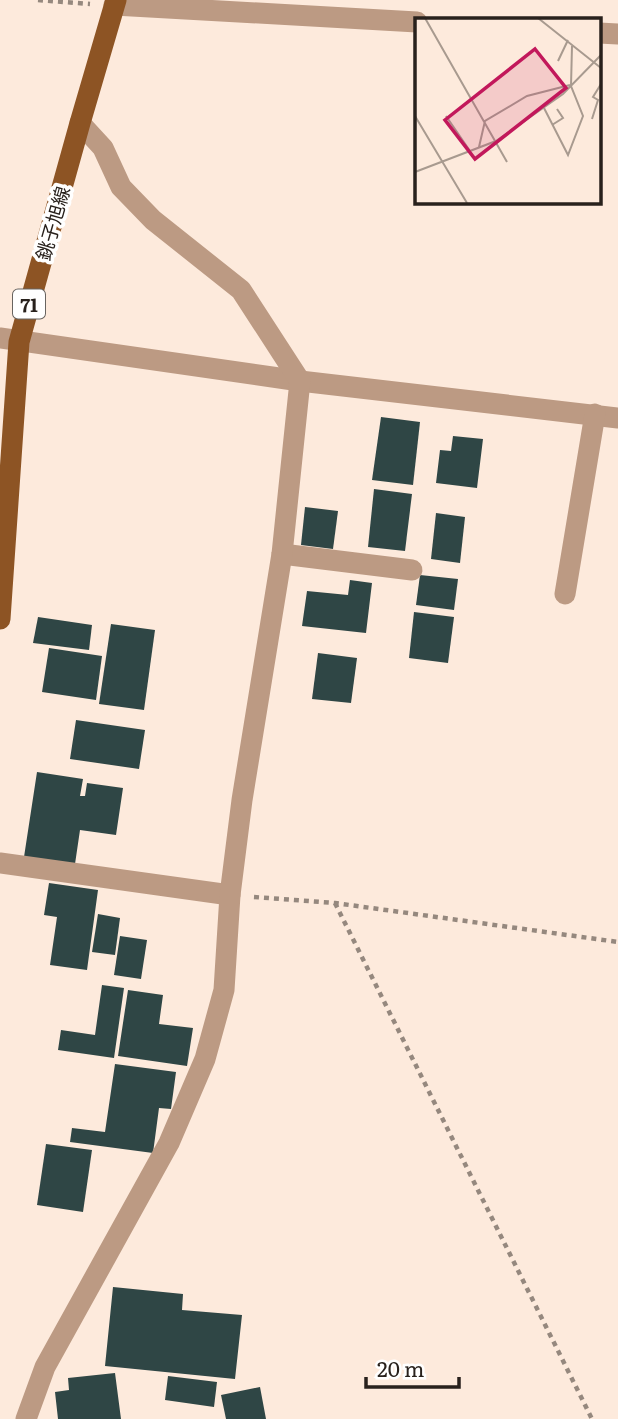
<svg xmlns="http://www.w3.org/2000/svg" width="618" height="1419" font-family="Literata,'Noto Sans JP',serif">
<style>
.building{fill:#2f4645}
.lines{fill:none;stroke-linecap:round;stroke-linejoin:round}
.path{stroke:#95887e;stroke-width:4.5;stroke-dasharray:5 5;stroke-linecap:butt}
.minor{stroke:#bc9a83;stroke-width:21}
.major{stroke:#8d5424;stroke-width:21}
.labels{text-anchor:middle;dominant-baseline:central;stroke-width:7;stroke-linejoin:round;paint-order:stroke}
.shield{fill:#fff;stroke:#686460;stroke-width:2}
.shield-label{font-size:18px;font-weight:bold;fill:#28211c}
.street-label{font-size:19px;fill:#28211c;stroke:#fff}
.inset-road{fill:none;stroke:#a89a8f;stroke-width:2}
.view{fill:#c2185b;fill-opacity:0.15;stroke:#c2185b;stroke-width:3.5}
.inset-edge{fill:none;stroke:#28211c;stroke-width:3.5}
</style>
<rect width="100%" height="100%" fill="#fdeadc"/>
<g class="building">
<polygon points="381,417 420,422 413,485 372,480"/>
<polygon points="453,436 483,439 477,488 436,483 440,450 451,451"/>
<polygon points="374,489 412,494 405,551 368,547"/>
<polygon points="305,507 338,511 333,549 301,545"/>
<polygon points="436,513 465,517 460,563 431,559"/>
<polygon points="420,575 458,579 454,610 416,605"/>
<polygon points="350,580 372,583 366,633 302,626 307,591 348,595"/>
<polygon points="414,612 454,617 448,663 409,658"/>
<polygon points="38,617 92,625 89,650 33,643"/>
<polygon points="111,624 155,630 144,710 99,704"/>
<polygon points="49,648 102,656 96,700 42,692"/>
<polygon points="318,653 357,658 351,703 312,699"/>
<polygon points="76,720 145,730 139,769 70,759"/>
<polygon points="37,772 83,779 80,796 85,796 87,783 123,788 116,835 80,830 75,864 24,857"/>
<polygon points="49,883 98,890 87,970 50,965 57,917 44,915"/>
<polygon points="98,914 120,918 115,955 92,952"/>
<polygon points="120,936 147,940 141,979 114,975"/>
<polygon points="102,985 124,988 114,1058 58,1050 61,1030 95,1035"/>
<polygon points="128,990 163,995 159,1024 193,1028 187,1066 118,1056"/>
<polygon points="115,1064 176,1072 171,1109 159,1108 153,1153 70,1142 72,1128 105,1132"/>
<polygon points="46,1144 92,1150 83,1212 37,1205"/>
<polygon points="113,1287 183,1294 182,1310 242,1315 235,1379 105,1366"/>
<polygon points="115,1373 121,1419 58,1419 55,1392 69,1390 68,1378"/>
<polygon points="168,1376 217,1382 214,1407 165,1400"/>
<polygon points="260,1387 266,1419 226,1419 221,1395"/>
</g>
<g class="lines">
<g class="path">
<polyline points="38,0 90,4"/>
<polyline points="254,897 335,903 618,942"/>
<polyline points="335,903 592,1419"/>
</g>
<g class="minor">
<polyline points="114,5 417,22"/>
<polyline points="599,33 618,34"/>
<polyline points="0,338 300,381 618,418"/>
<polyline points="282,554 412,570"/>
<polyline points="565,594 595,414"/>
<polyline points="0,863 230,895"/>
<polyline points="26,1419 45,1367 169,1143 205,1059 224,990 230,895 242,800 282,554 300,381 241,290 153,220 121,187 103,148 80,123"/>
</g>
<polyline class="major" points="0,619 19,342 80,123 116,0"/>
</g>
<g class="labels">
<rect class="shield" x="13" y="289.5" width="32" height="29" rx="5"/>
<g class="shield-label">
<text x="29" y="304">71</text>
</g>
<g class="street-label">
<text transform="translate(52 223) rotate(-74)">銚子旭線</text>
</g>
</g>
<g transform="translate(415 18)">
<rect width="186" height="186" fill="#fdeadc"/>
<path class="inset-road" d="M10,0L92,144M123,0L186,50M143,43L153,22M129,90L153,137L168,98L156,68L157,28M0,98L52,185M31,98L55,133M177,101L183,82L178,79L186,66M137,107L148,100L142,91M64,129L70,103L112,78L155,67M0,154L81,123L148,76L186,37"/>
<path class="view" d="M120,31L151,70L60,141L30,102Z"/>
<rect width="186" height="186" class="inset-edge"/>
</g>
<path d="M366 1377v10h93v-10" fill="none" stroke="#28211c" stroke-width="3.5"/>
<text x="377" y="1377" font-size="21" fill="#28211c" stroke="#ffffff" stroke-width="5" paint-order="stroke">20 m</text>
</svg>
